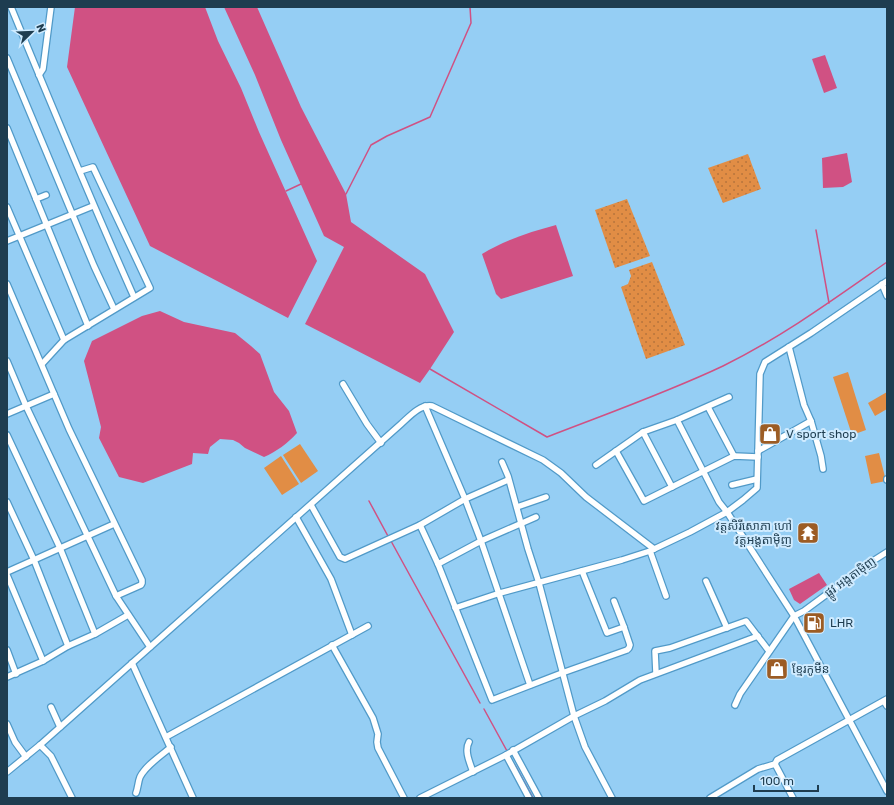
<svg xmlns="http://www.w3.org/2000/svg" width="894" height="805" font-family="Rubik,'Noto Sans Khmer',sans-serif">
<style>
.grass{fill:url(#grass-dots)}
.park{fill:#e18d45}
.water{fill:#d05183}
.lines{fill:none;stroke-linecap:round;stroke-linejoin:round}
.stream{stroke:#d05183;stroke-width:1.5}
.minor-casing{stroke:#519ac8;stroke-width:8}
.minor{stroke:#fff;stroke-width:5.5}
.labels{text-anchor:middle;dominant-baseline:central;stroke-width:4;stroke-linejoin:round;paint-order:stroke}
.poi-label{font-size:12px;fill:#1e3d50;stroke:#cfebff;text-anchor:start}
.street-label{font-size:12px;fill:#1e3d50;stroke:#cfebff}
</style>
<defs>
<pattern id="grass-dots" width="8" height="8" patternUnits="userSpaceOnUse"><rect width="8" height="8" fill="#e18d45"/><path d="M2 2h.1M6 6h.1" fill="none" stroke="#b6743c" stroke-width="1.8" stroke-linecap="round"/></pattern>
</defs>
<rect width="100%" height="100%" fill="#95cef4"/>
<g class="grass">
<polygon points="748,154 761,189 723,203 708,168"/>
<polygon points="627,199 650,256 615,268 595,210"/>
<polygon points="652,262 685,345 646,359 621,287 628,284 631,276 629,270"/>
</g>
<g class="park">
<polygon points="848,372 866,430 852,435 833,377"/>
<polygon points="887,392 887,409 875,416 868,403"/>
<polygon points="300,444 318,471 301,483 283,455"/>
<polygon points="879,453 886,481 871,484 865,456"/>
<polygon points="281,456 299,484 282,495 264,468"/>
</g>
<g class="water">
<polygon points="75,7 205,7 218,41 241,88 259,132 317,261 288,318 150,246 67,67"/>
<polygon points="224,7 257,7 301,107 346,194 351,222 425,274 454,332 430,369 420,383 305,324 344,247 324,236 281,140 255,75"/>
<polygon points="825,55 837,88 824,93 812,59"/>
<polygon points="847,153 852,182 843,187 823,188 822,158"/>
<path d="M556,225L573,276L501,299L496,294L482,254C505,240 530,232 556,225Z"/>
<path d="M160,311L184,322L235,333L251,346L260,354L274,392L289,411L297,433C288,443 276,452 264,457L245,448L239,443L233,440L220,439L210,447L208,454L193,453L192,464L143,483L119,477L99,438L101,427L84,361L92,341L142,316Z"/>
<polygon points="819,573 827,585 800,604 794,600 789,589"/>
</g>
<g class="lines">
<g class="stream">
<polyline points="286,191 301,184"/>
<polyline points="346,194 371,145 387,136 430,117 471,23 470,7"/>
<polyline points="816,230 829,303"/>
<path d="M430,369L547,437C606,414 666,393 723,366C782,337 834,299 887,262"/>
<polyline points="369,501 389,538"/>
<polyline points="391,541 480,703"/>
<polyline points="484,709 507,751"/>
<polyline points="515,765 533,798"/>
</g>
<g class="minor-casing">
<g id="minor">
<path d="M11,7C51,104 91,201 134,297"/>
<polyline points="7,58 94,266 114,309"/>
<polyline points="39,75 43,69 51,7"/>
<polyline points="7,128 88,326"/>
<polyline points="36,199 46,195"/>
<polyline points="7,207 64,340"/>
<polyline points="7,241 93,206"/>
<polyline points="7,284 69,429 142,580 142,583 141,585 116,596"/>
<polyline points="882,284 887,296"/>
<polyline points="789,347 804,405 811,421 821,456 823,469"/>
<polyline points="7,361 26,406 116,596 150,647"/>
<polyline points="42,364 64,340 150,288 93,167 80,171"/>
<polyline points="343,384 367,424 381,443"/>
<polyline points="425,406 465,499 481,541 530,685"/>
<polyline points="708,407 734,456"/>
<polyline points="7,414 54,394"/>
<polyline points="677,420 719,502 727,512 794,616 887,791"/>
<polyline points="643,432 672,487"/>
<polyline points="7,435 60,548 95,634"/>
<polyline points="616,451 644,501 734,456 758,457"/>
<polyline points="758,451 811,421"/>
<polyline points="502,462 508,476 528,549 539,583 574,716 585,747 612,798"/>
<polyline points="596,465 643,432 677,420 729,397"/>
<polyline points="887,479 887,480"/>
<polyline points="732,485 757,479"/>
<polyline points="7,502 34,560 68,646"/>
<polyline points="311,505 340,557 345,559 420,525 465,499 508,480"/>
<polyline points="517,507 546,497"/>
<polyline points="296,517 331,579 352,635"/>
<polyline points="420,525 438,564 492,700 562,673 627,650 629,648 630,645 624,627"/>
<polyline points="650,551 666,596"/>
<polyline points="438,564 481,541 536,517"/>
<polyline points="582,571 607,633 624,627 614,601"/>
<polyline points="7,572 114,524"/>
<polyline points="7,575 43,661"/>
<polyline points="706,581 727,628"/>
<polyline points="455,608 500,593 622,560 650,551 690,532 727,512 743,500 757,488 760,374 765,362 811,333 887,281"/>
<polyline points="794,616 804,611 865,566 887,552"/>
<polyline points="332,645 373,718 378,734 377,742 378,748 404,798"/>
<polyline points="7,650 16,674"/>
<polyline points="132,663 193,798"/>
<polyline points="656,673 655,651 670,648 746,621 769,651"/>
<polyline points="7,677 43,661 68,646 95,634 128,615"/>
<polyline points="884,701 887,706"/>
<polyline points="735,705 740,694 794,616"/>
<polyline points="51,707 60,727"/>
<polyline points="7,724 15,742 26,757"/>
<polyline points="166,737 368,626"/>
<path d="M469,742C464,751 470,763 473,772"/>
<polyline points="40,745 51,756 72,798"/>
<polyline points="513,750 539,798"/>
<polyline points="506,755 529,798"/>
<polyline points="775,764 793,798"/>
<path d="M7,772L40,745L401,424C409,417 420,404 432,406L543,460L561,473L586,497L654,549"/>
<path d="M136,793C138,788 138,782 140,777C146,765 161,756 171,747"/>
<polyline points="420,798 506,755 574,716 605,701 640,680 758,636"/>
<polyline points="710,798 758,769 775,764 777,760 887,699"/>
</g>
</g>
<use href="#minor" class="minor"/>
</g>
<defs>
<g id="shop-square" transform="scale(1.15)"><rect x="-9" y="-9" width="18" height="18" rx="4" fill="#9c5c24" stroke="#cfebff"/><path d="M-5-2.5h2.3a2.7 3.5 0 0 1 5.4 0H5L5.5 6h-11ZM-1.5-2.5h3a1.5 2.3 0 0 0-3 0Z" fill="#fff"/></g>
<g id="temple-square" transform="scale(1.15)"><rect x="-9" y="-9" width="18" height="18" rx="4" fill="#9c5c24" stroke="#cfebff"/><path d="M0-6L5-2H3V0L6.5 2.5H4V6H1.5V3h-3V6H-4V2.5H-6.5L-3 0V-2H-5Z" fill="#fff"/></g>
<g id="fuel-square" transform="scale(1.15)"><rect x="-9" y="-9" width="18" height="18" rx="4" fill="#9c5c24" stroke="#cfebff"/><path d="M-5.5-6h7V0h2V4h1.3V-2.5L3-4.5l.8-.8L6-3V5H2.5V1h-1V6h-7ZM-4.2-4.7v3.2H.2V-4.7Z" fill="#fff"/></g>
</defs>
<g fill-rule="evenodd">
<use href="#shop-square" x="770" y="434"/>
<use href="#temple-square" x="808" y="533"/>
<use href="#fuel-square" x="814" y="623"/>
<use href="#shop-square" x="777" y="669"/>
</g>
<g class="labels">
<g class="poi-label">
<text x="786" y="434">V sport shop</text>
<text x="792" y="526" text-anchor="end">វត្តសិរីសោភា ហៅ<tspan x="792" dy="14">វត្តអង្តតាម៉ិញ</tspan></text>
<text x="830" y="623">LHR</text>
<text x="792" y="669">ខ្មែរកូមីន</text>
</g>
<g class="street-label">
<text transform="translate(850 577) rotate(-36)">ផ្លូវ អង្តតាម៉ិញ</text>
</g>
</g>
<rect width="894" height="805" fill="none" stroke="#1e3d50" stroke-width="16"/>
<g transform="translate(32 32) rotate(67)" stroke="#cfebff" stroke-width="3" paint-order="stroke">
<path d="M0-3L7 15L0 10L-7 15Z" fill="#1e3d50"/>
<text y="-6" font-size="11" font-weight="bold" text-anchor="middle" fill="#1e3d50">N</text>
</g>
<path d="M754 785v6h64v-6" fill="none" stroke="#1e3d50" stroke-width="2"/>
<text x="760" y="785" font-size="12" fill="#1e3d50" stroke="#cfebff" stroke-width="3" paint-order="stroke">100 m</text>
</svg>
